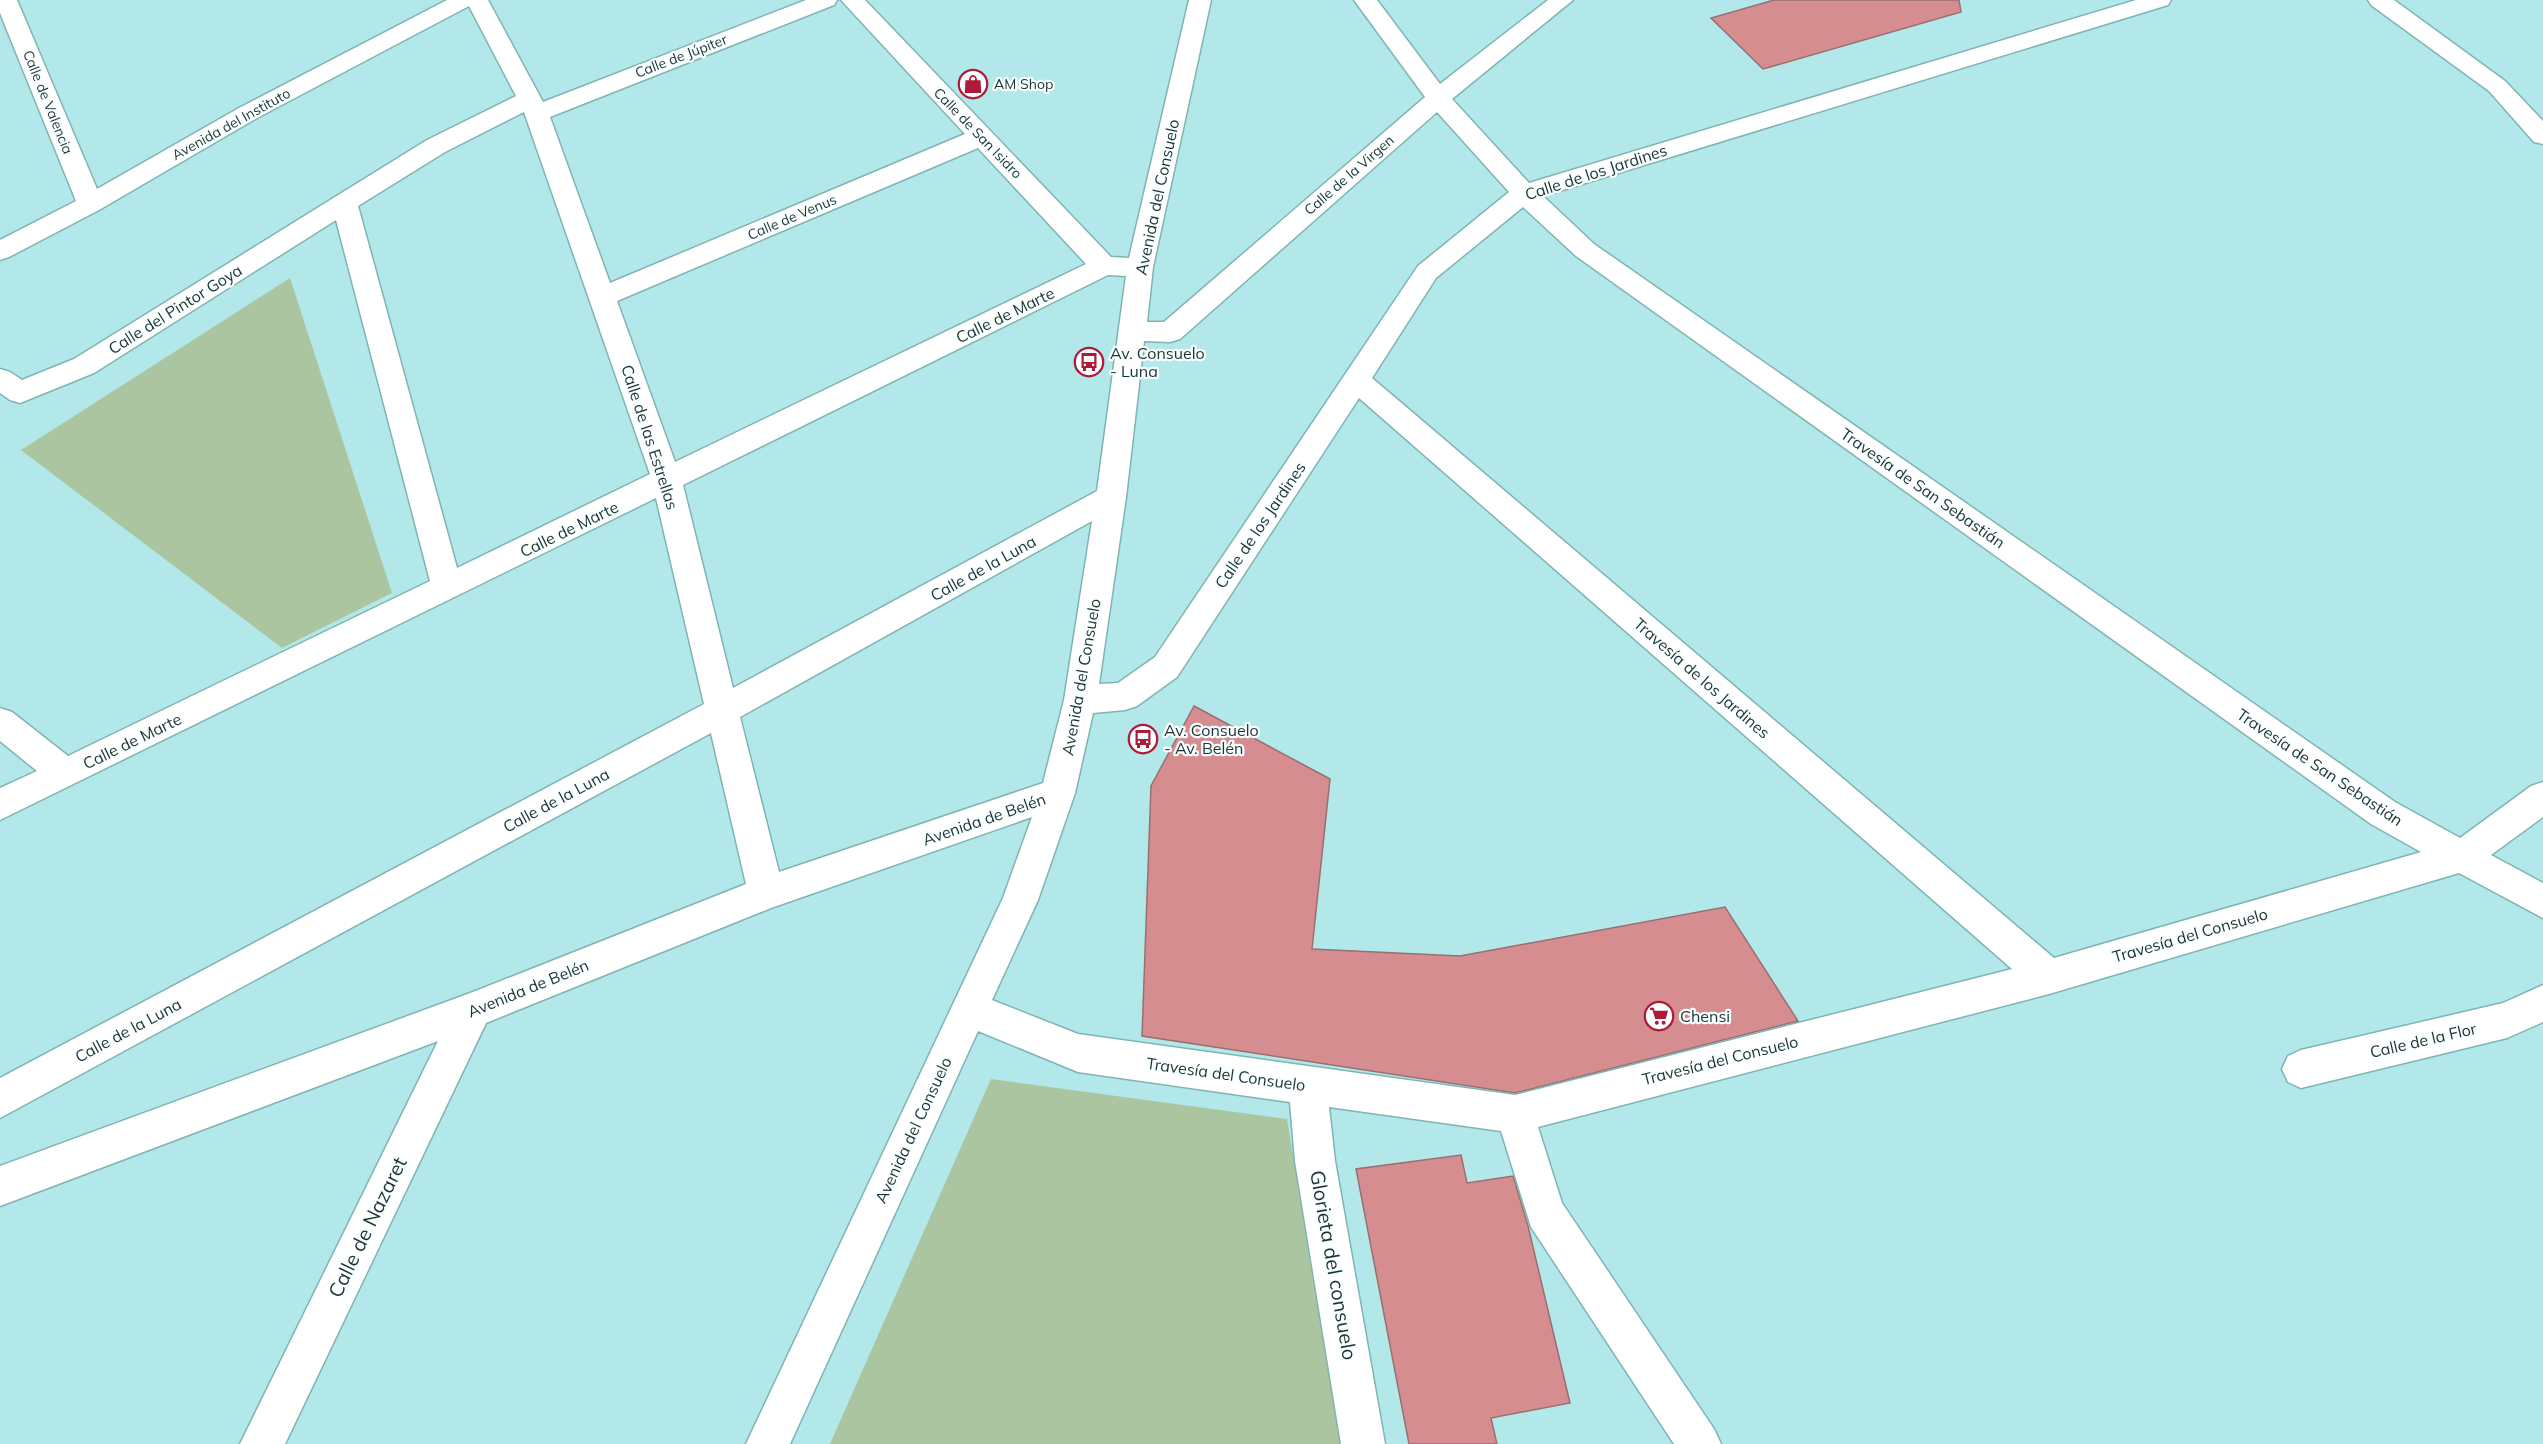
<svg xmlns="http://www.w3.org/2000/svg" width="2543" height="1444" font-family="Mulish,sans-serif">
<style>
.green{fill:#abc5a1}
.building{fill:#d68d90;stroke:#9a6f70;stroke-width:1.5}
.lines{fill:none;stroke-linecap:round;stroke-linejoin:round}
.street-casing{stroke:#7fb4b4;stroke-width:3}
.street{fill:#fff;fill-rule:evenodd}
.labels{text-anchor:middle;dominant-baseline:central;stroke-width:4.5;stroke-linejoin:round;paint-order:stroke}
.far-street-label{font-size:14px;fill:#1d3333;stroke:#f9fefe}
.far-poi-label{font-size:14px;fill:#1d3333;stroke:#f9fefe;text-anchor:start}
.street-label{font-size:16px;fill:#1d3333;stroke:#f9fefe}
.poi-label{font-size:16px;fill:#1d3333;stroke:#f9fefe;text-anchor:start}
.near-street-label{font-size:20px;fill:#1d3333;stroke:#f9fefe}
</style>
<rect width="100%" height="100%" fill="#b2e8e9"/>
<g class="green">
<polygon points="290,278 392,593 282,648 21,450"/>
<polygon points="991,1079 1287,1119 1341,1444 830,1444"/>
</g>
<g class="building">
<polygon points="1774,0 1959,0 1961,12 1763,69 1711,18"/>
<polygon points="1194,706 1330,779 1312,949 1460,956 1725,907 1798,1021 1515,1093 1142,1036 1151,786"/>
<polygon points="1461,1155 1467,1183 1513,1176 1528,1226 1570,1403 1491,1418 1497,1444 1409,1444 1356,1169"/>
</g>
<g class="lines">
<g class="street-casing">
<g id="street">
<path d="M0,0H17L97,189L239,108L447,0H488L543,102L806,0H837L834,5L550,117L610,283L965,134L841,0H865L1111,257L1129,258L1189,0H1211L1153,267L1147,322H1164L1425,97L1354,0H1377L1440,84L1548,0H1573L1452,99L1529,183L2136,0H2171L2168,5L1543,196L1594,244L2395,802L2460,838L2531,786L2543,782V817L2491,855L2543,883V918L2459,873L2049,994L1538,1127L1562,1203L1714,1429L1721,1444H1674L1531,1227L1501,1131L1329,1107L1335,1161L1385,1444H1341L1295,1161L1290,1102L1078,1072L978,1031L790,1444H746L1003,898L1032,817L771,908L486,1023L285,1444H240L438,1041L0,1206V1166L473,992L746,884L711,733L0,1118V1078L704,704L656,498L0,820V788L37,771L0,741V708L12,712L68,756L430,581L336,220L94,373L20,403L10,400L0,393V369L10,372L22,380L74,359L427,140L516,96L469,6L257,118L99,210L9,257L0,260V240L76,201L0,13ZM524,112L650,474L457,568L358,206L445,152ZM1437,112L1509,192L1418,266L1155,657L1118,683L1099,684L1126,497L1144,341L1170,342L1180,339ZM978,148L1086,264L675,462L617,301ZM1523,207L1576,256L2371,824L2421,852L2054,958L1372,378L1436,278ZM1108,275L1126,276L1097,491L733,688L683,485ZM1359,398L2012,969L1515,1095L1078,1034L992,1000L1038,900L1075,793L1093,713L1125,710L1137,706L1177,677ZM1092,521L1064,700L1043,783L779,872L740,717Z"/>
<polygon points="2368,0 2394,0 2505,81 2543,121 2543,144 2534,142 2489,91 2371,5"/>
<polygon points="2543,985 2543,1022 2507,1038 2301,1088 2288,1082 2282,1069 2288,1056 2301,1050 2503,1003"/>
</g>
</g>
<use href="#street" class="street"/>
</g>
<defs>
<g id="shop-ring" transform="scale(1.5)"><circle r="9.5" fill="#f9fefe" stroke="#af1a39" stroke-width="1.5"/><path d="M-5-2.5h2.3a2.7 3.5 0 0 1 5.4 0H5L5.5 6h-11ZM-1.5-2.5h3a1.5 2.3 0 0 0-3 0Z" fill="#af1a39"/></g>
<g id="bus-ring" transform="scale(1.5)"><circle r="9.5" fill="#f9fefe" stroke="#af1a39" stroke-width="1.5"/><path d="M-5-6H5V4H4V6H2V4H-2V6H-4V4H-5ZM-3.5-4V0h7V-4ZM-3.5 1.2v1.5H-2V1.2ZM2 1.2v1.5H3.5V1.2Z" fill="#af1a39"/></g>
<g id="supermarket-ring" transform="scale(1.5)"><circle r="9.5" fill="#f9fefe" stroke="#af1a39" stroke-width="1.5"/><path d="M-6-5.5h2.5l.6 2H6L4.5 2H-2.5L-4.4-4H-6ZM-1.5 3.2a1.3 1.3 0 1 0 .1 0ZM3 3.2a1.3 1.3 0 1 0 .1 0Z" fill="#af1a39"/></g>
</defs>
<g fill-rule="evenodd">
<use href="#shop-ring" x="973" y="84"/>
<use href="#bus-ring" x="1089" y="362"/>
<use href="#bus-ring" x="1143" y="739"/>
<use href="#supermarket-ring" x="1659" y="1016"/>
</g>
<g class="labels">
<g class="far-street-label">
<text transform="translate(681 56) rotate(-21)">Calle de Júpiter</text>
<text transform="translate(48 102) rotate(68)">Calle de Valencia</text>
<text transform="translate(231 124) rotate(-29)">Avenida del Instituto</text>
<text transform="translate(978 133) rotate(46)">Calle de San Isidro</text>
<text transform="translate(1349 175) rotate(-41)">Calle de la Virgen</text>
<text transform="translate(792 217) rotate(-23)">Calle de Venus</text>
</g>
<g class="far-poi-label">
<text x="994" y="84">AM Shop</text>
</g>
<g class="street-label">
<text transform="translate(1596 172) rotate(-18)">Calle de los Jardines</text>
<text transform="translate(1157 197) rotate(-78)">Avenida del Consuelo</text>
<text transform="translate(175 309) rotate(-32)">Calle del Pintor Goya</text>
<text transform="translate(1005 315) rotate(-26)">Calle de Marte</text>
<text transform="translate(650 437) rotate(72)">Calle de las Estrellas</text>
<text transform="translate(1923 488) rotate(35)">Travesía de San Sebastián</text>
<text transform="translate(1260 525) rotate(-56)">Calle de los Jardines</text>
<text transform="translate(569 529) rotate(-26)">Calle de Marte</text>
<text transform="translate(983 568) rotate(-29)">Calle de la Luna</text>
<text transform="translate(1081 677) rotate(-80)">Avenida del Consuelo</text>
<text transform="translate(1702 678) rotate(41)">Travesía de los Jardines</text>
<text transform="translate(132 741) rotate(-26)">Calle de Marte</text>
<text transform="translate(2320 767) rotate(34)">Travesía de San Sebastián</text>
<text transform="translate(556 800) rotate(-28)">Calle de la Luna</text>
<text transform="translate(984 819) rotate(-19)">Avenida de Belén</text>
<text transform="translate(2190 935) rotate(-16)">Travesía del Consuelo</text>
<text transform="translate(528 988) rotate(-22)">Avenida de Belén</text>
<text transform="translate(128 1030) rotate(-28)">Calle de la Luna</text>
<text transform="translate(2423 1040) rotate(-13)">Calle de la Flor</text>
<text transform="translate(1720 1060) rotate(-14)">Travesía del Consuelo</text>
<text transform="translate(1226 1074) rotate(8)">Travesía del Consuelo</text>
<text transform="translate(913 1130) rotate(-65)">Avenida del Consuelo</text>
</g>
<g class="poi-label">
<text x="1110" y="353">Av. Consuelo<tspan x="1110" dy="18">- Luna</tspan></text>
<text x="1164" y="730">Av. Consuelo<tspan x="1164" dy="18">- Av. Belén</tspan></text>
<text x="1680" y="1016">Chensi</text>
</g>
<g class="near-street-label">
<text transform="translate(367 1227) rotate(-64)">Calle de Nazaret</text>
<text transform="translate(1334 1265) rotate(80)">Glorieta del consuelo</text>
</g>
</g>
</svg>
